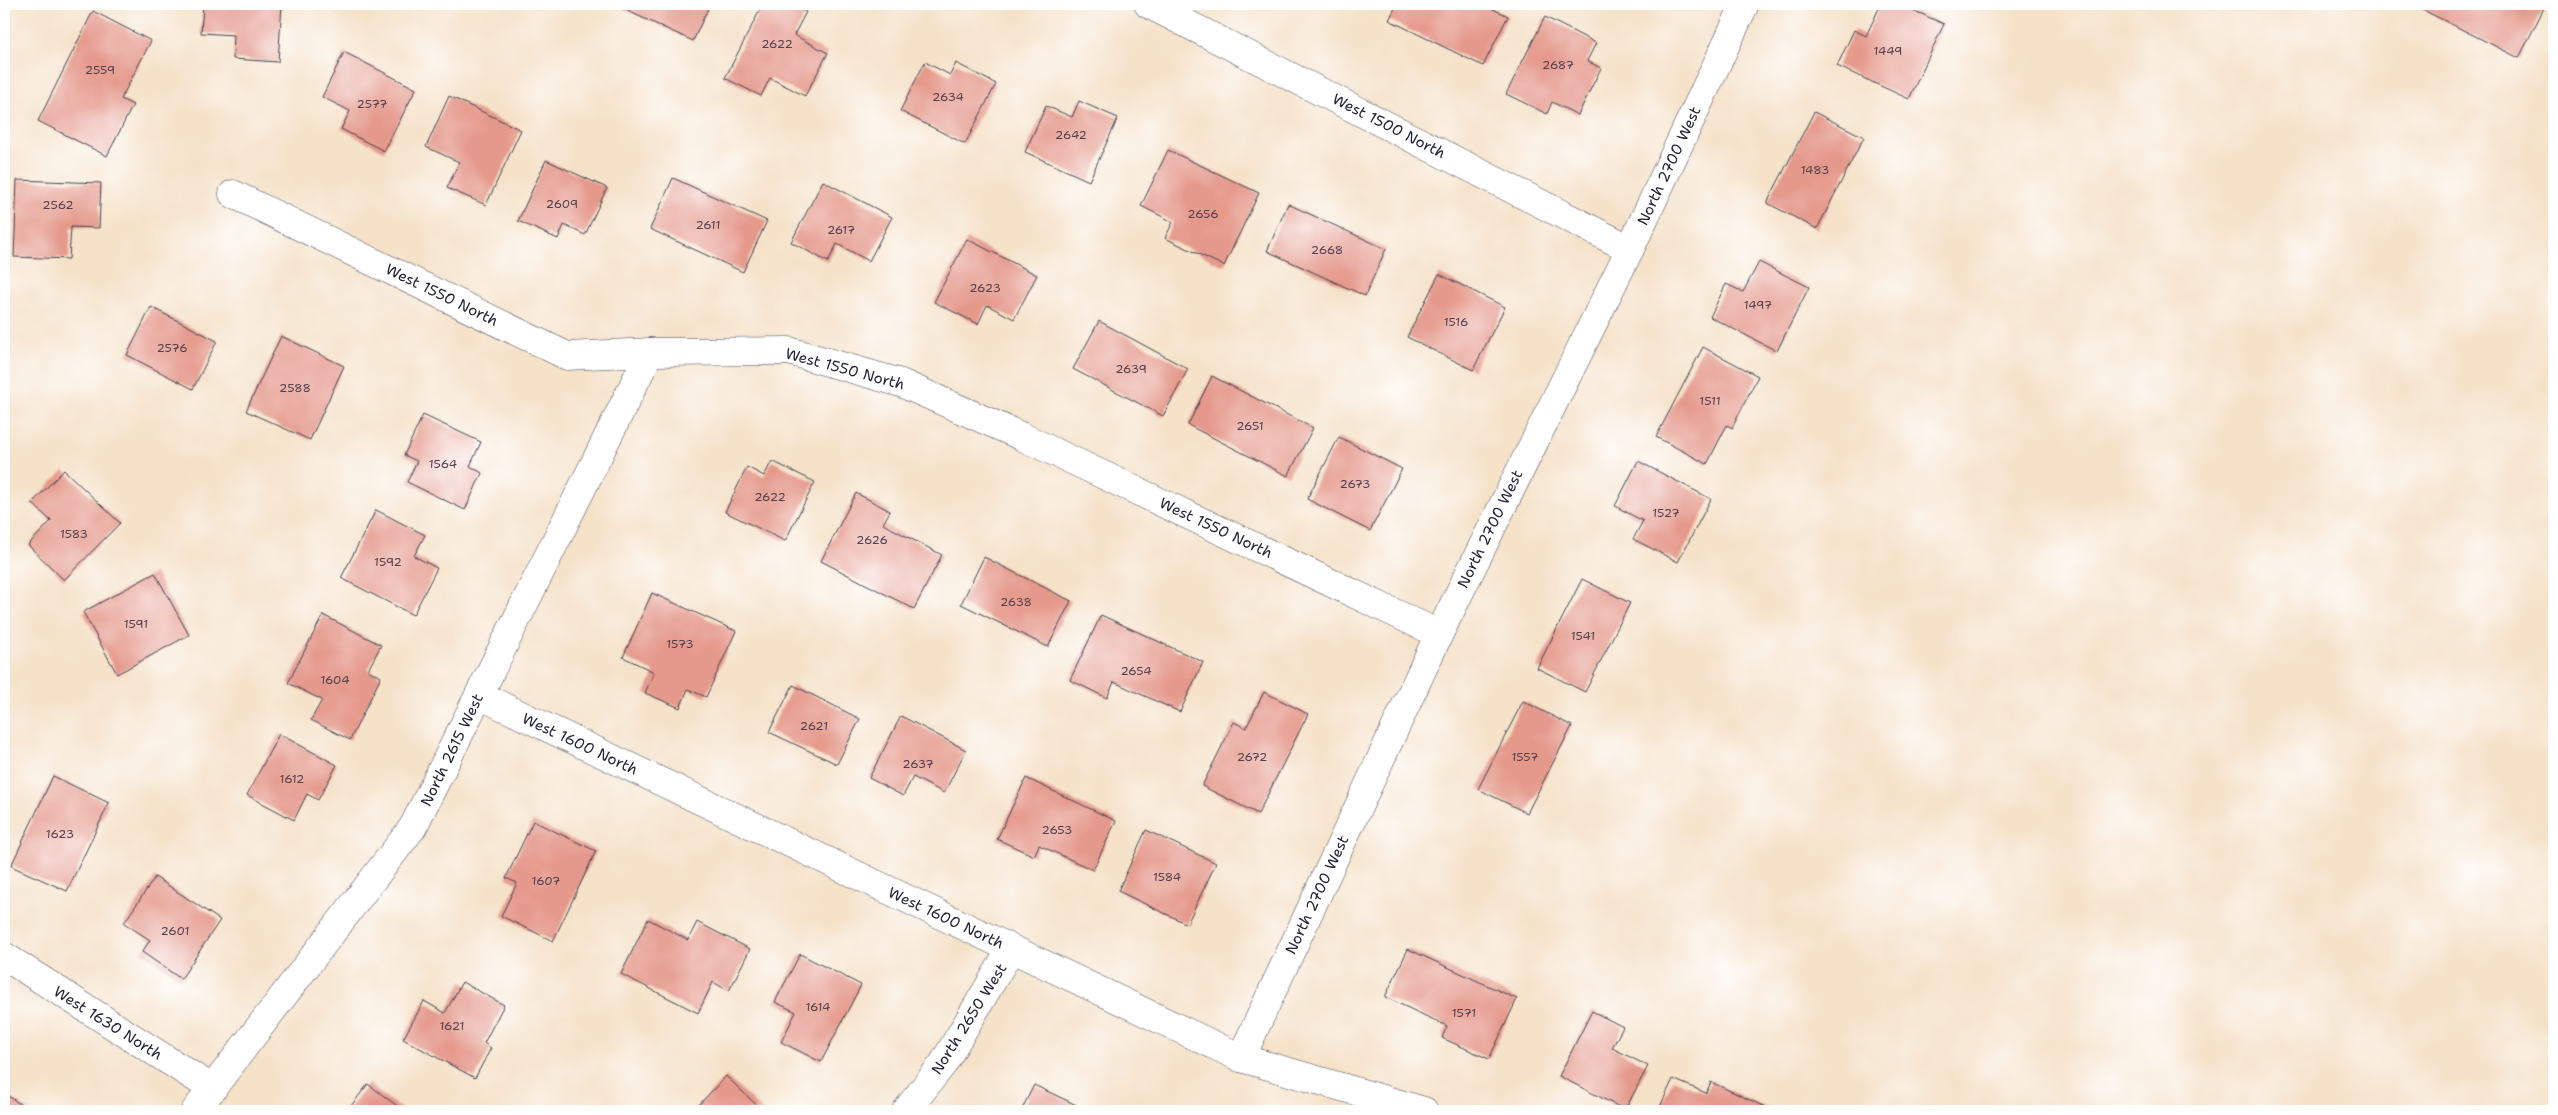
<svg xmlns="http://www.w3.org/2000/svg" width="2558" height="1115" font-family="'Shantell Sans',sans-serif">
<style>
.building{fill:#e5998b}
.lines{fill:none;stroke-linecap:round;stroke-linejoin:round}
.minor-casing{stroke:#423f50;stroke-width:29}
.minor{stroke:#fff;stroke-width:28}
.labels{text-anchor:middle;dominant-baseline:central;stroke-width:4.5;stroke-linejoin:round;paint-order:stroke}
.number-label{font-size:12px;fill:#53404f}
.street-label{font-size:15px;fill:#22223b;stroke:#fff}
</style>
<rect width="100%" height="100%" fill="#fff"/>
<filter id="ink" filterUnits="userSpaceOnUse"><feTurbulence type="fractalNoise" baseFrequency=".02" numOctaves="2"/><feDisplacementMap in="SourceGraphic" scale="10" xChannelSelector="R" yChannelSelector="G"/><feConvolveMatrix kernelMatrix="1 2 1 2 8 2 1 2 1" color-interpolation-filters="sRGB"/></filter>
<filter id="wash" filterUnits="userSpaceOnUse"><feTurbulence type="fractalNoise" baseFrequency=".0096" numOctaves="4" result="noise"/><feDisplacementMap in="SourceGraphic" scale="20" xChannelSelector="R" yChannelSelector="G"/><feGaussianBlur stdDeviation="1.12" result="paint"/><feColorMatrix in="noise" values="0 0 0 0 0 0 0 0 0 0 0 0 0 0 0 0 0 1.4 0 .05"/><feComposite in="paint" operator="in"/></filter>
<g filter="url(#wash)">
<rect width="100%" height="100%" fill="#f5e2c9"/>
<g id="blocks">
<g class="building">
<polygon points="203,4 282,4 278,62 233,59 234,35 201,33"/>
<polygon points="620,4 710,4 693,41 619,7"/>
<polygon points="763,4 790,4 806,12 794,35 828,53 805,96 770,78 761,96 725,78"/>
<polygon points="1397,4 1483,4 1508,16 1483,66 1389,20"/>
<polygon points="1881,4 1899,4 1944,24 1909,99 1837,66 1854,30 1866,36"/>
<polygon points="2411,4 2535,4 2544,8 2519,58"/>
<polygon points="93,11 151,41 121,99 133,105 107,156 38,121"/>
<polygon points="1545,17 1596,43 1587,61 1601,68 1578,115 1552,102 1547,114 1506,94"/>
<polygon points="344,52 416,89 384,151 341,129 350,111 322,97"/>
<polygon points="925,62 950,75 956,63 996,84 965,144 900,111"/>
<polygon points="449,96 521,130 486,205 447,188 459,162 426,147"/>
<polygon points="1079,101 1118,118 1089,181 1025,152 1046,106 1072,117"/>
<polygon points="1814,112 1864,137 1817,229 1767,203"/>
<polygon points="1168,150 1259,193 1224,266 1165,238 1173,222 1141,206"/>
<polygon points="546,160 607,188 585,235 564,225 558,239 518,221"/>
<polygon points="673,178 767,221 743,272 650,229"/>
<polygon points="17,180 101,183 99,228 71,227 69,259 14,257"/>
<polygon points="823,181 892,217 869,261 837,244 828,262 791,242"/>
<polygon points="1288,204 1386,249 1365,296 1267,251"/>
<polygon points="967,239 1037,275 1014,319 987,305 978,324 934,302"/>
<polygon points="1759,262 1809,287 1777,351 1710,317 1726,284 1743,292"/>
<polygon points="1439,274 1505,307 1473,370 1407,337"/>
<polygon points="151,307 217,341 193,389 127,355"/>
<polygon points="1099,321 1188,369 1163,416 1073,369"/>
<polygon points="281,336 344,366 310,440 246,411"/>
<polygon points="1703,347 1758,376 1732,428 1727,425 1707,464 1656,437"/>
<polygon points="1212,376 1313,428 1288,476 1188,425"/>
<polygon points="423,415 481,442 470,466 482,473 465,510 407,482 417,461 404,455"/>
<polygon points="1339,437 1402,469 1370,531 1307,499"/>
<polygon points="772,461 815,482 785,541 725,512 747,467 764,476"/>
<polygon points="1638,461 1711,499 1678,562 1633,539 1643,521 1615,506"/>
<polygon points="64,470 120,523 64,580 28,545 51,521 32,503"/>
<polygon points="856,493 890,511 883,524 942,555 914,609 821,561"/>
<polygon points="376,510 425,535 414,556 437,568 413,615 341,578"/>
<polygon points="984,557 1071,601 1048,647 961,604"/>
<polygon points="155,573 189,635 117,674 83,612"/>
<polygon points="1582,579 1630,603 1585,692 1537,668"/>
<polygon points="652,593 736,631 706,697 688,689 680,708 645,693 654,672 623,657"/>
<polygon points="323,615 381,645 368,670 381,677 350,740 311,720 322,700 288,683"/>
<polygon points="1101,615 1203,662 1180,712 1114,682 1107,698 1070,680"/>
<polygon points="793,685 860,719 837,764 769,732"/>
<polygon points="1264,692 1308,714 1258,814 1202,786 1234,722 1246,728"/>
<polygon points="1523,701 1572,726 1527,813 1478,789"/>
<polygon points="901,716 966,750 944,793 913,777 903,796 869,778"/>
<polygon points="279,734 337,765 318,800 307,794 294,820 247,795"/>
<polygon points="53,776 109,803 67,891 11,866"/>
<polygon points="1026,778 1116,821 1093,870 1039,845 1034,856 997,839"/>
<polygon points="533,821 596,851 553,941 501,916 517,883 506,878"/>
<polygon points="1146,830 1216,863 1187,924 1118,891"/>
<polygon points="155,877 220,920 181,979 142,952 150,940 124,923"/>
<polygon points="648,919 688,940 697,922 750,949 729,991 713,982 698,1013 621,974"/>
<polygon points="1408,949 1517,999 1489,1059 1442,1038 1447,1026 1385,997"/>
<polygon points="800,954 861,985 821,1062 781,1042 796,1012 775,1002"/>
<polygon points="462,982 504,1005 484,1043 491,1048 475,1078 403,1039 424,1001 445,1013"/>
<polygon points="1592,1011 1623,1027 1612,1048 1648,1066 1625,1110 1559,1076"/>
<polygon points="726,1076 763,1111 693,1111"/>
<polygon points="1673,1079 1706,1093 1711,1082 1774,1111 1658,1111"/>
<polygon points="368,1084 404,1111 347,1111"/>
<polygon points="1034,1085 1089,1111 1021,1111"/>
<polygon points="4,1093 30,1111 4,1111"/>
</g>
</g>
</g>
<g filter="url(#ink)">
<use href="#blocks" fill-opacity="0" stroke="#423f50" stroke-width="1"/>
<g class="lines">
<g class="minor-casing">
<g id="minor">
<polyline points="1148,4 1630,249"/>
<polyline points="233,194 567,356 650,352 789,351 901,383 1023,437 1439,634"/>
<polyline points="479,695 1241,1058 1424,1111"/>
<polyline points="4,956 213,1089"/>
<polyline points="1241,1058 1439,634 1630,249 1745,4"/>
<polyline points="195,1111 413,827 650,352"/>
<polyline points="906,1111 943,1064 1011,949"/>
</g>
</g>
<use href="#minor" class="minor"/>
</g>
</g>
<g class="labels">
<g class="number-label">
<text x="777" y="44">2622</text>
<text x="1888" y="51">1449</text>
<text x="1558" y="65">2687</text>
<text x="100" y="70">2559</text>
<text x="948" y="97">2634</text>
<text x="372" y="104">2577</text>
<text x="1071" y="135">2642</text>
<text x="1815" y="170">1483</text>
<text x="562" y="204">2609</text>
<text x="58" y="205">2562</text>
<text x="1203" y="214">2656</text>
<text x="708" y="225">2611</text>
<text x="841" y="230">2617</text>
<text x="1327" y="250">2668</text>
<text x="985" y="288">2623</text>
<text x="1758" y="305">1497</text>
<text x="1456" y="322">1516</text>
<text x="172" y="348">2576</text>
<text x="1131" y="369">2639</text>
<text x="295" y="388">2588</text>
<text x="1710" y="401">1511</text>
<text x="1250" y="426">2651</text>
<text x="443" y="464">1564</text>
<text x="1355" y="484">2673</text>
<text x="770" y="497">2622</text>
<text x="1666" y="513">1527</text>
<text x="74" y="534">1583</text>
<text x="872" y="540">2626</text>
<text x="388" y="562">1592</text>
<text x="1016" y="602">2638</text>
<text x="136" y="624">1591</text>
<text x="1583" y="636">1541</text>
<text x="680" y="644">1573</text>
<text x="1136" y="671">2654</text>
<text x="335" y="680">1604</text>
<text x="814" y="726">2621</text>
<text x="1252" y="757">2672</text>
<text x="1525" y="757">1557</text>
<text x="918" y="764">2637</text>
<text x="292" y="779">1612</text>
<text x="1057" y="830">2653</text>
<text x="60" y="834">1623</text>
<text x="1167" y="877">1584</text>
<text x="546" y="881">1607</text>
<text x="175" y="931">2601</text>
<text x="818" y="1007">1614</text>
<text x="1464" y="1013">1571</text>
<text x="452" y="1026">1621</text>
</g>
<g class="street-label">
<text transform="translate(1389 126) rotate(27)">West 1500 North</text>
<text transform="translate(1669 166) rotate(-65)">North 2700 West</text>
<text transform="translate(442 295) rotate(26)">West 1550 North</text>
<text transform="translate(845 369) rotate(15)">West 1550 North</text>
<text transform="translate(1216 528) rotate(25)">West 1550 North</text>
<text transform="translate(1490 529) rotate(-64)">North 2700 West</text>
<text transform="translate(580 744) rotate(25)">West 1600 North</text>
<text transform="translate(452 750) rotate(-64)">North 2615 West</text>
<text transform="translate(1317 895) rotate(-65)">North 2700 West</text>
<text transform="translate(946 918) rotate(25)">West 1600 North</text>
<text transform="translate(969 1019) rotate(-58)">North 2650 West</text>
<text transform="translate(108 1023) rotate(32)">West 1630 North</text>
</g>
</g>
<rect width="2558" height="1115" fill="none" stroke="#fff" stroke-width="20"/>
</svg>
